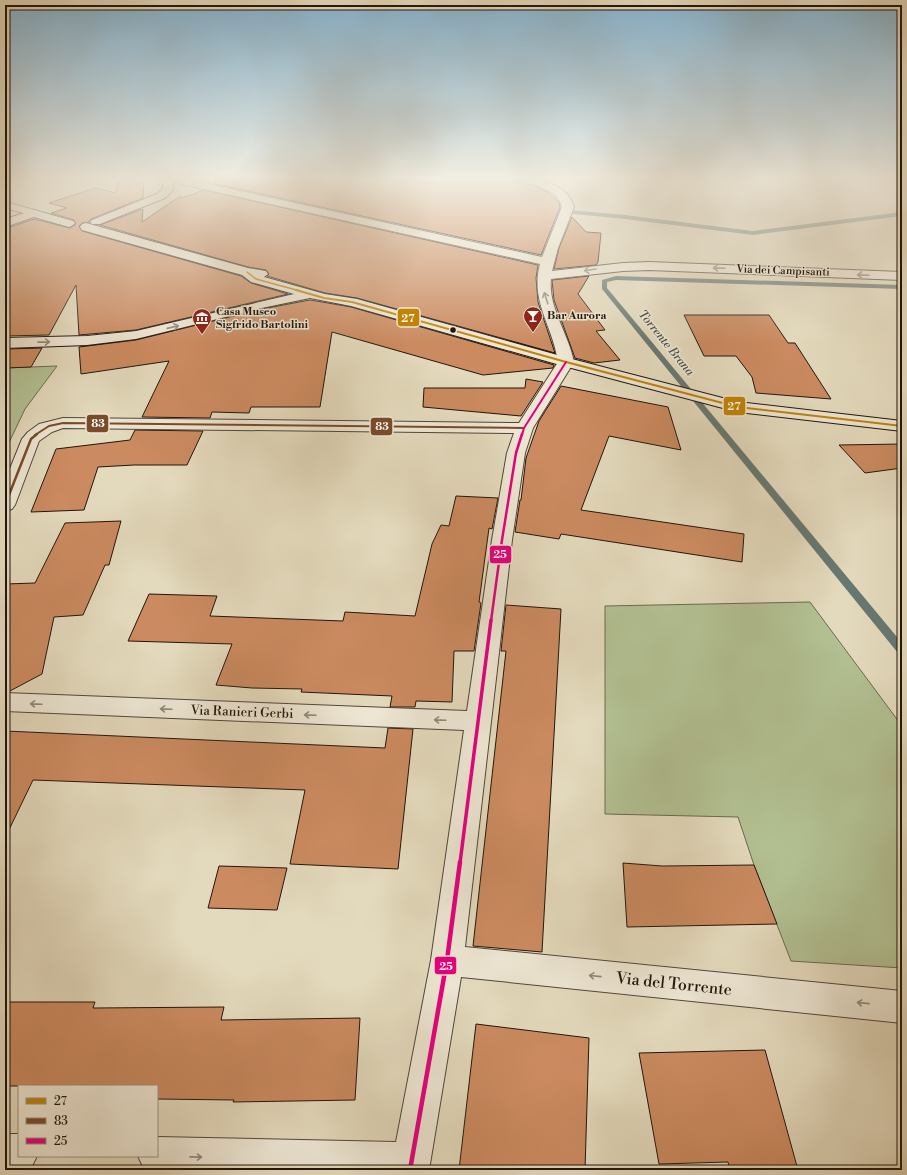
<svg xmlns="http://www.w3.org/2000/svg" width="907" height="1175" font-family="'Libre Bodoni',serif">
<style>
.green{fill:#b2c092;stroke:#6a6a50}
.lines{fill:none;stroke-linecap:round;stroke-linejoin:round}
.stream{fill:#677871;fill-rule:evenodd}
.building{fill:#cb8a60;stroke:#21150d}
.street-casing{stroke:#524639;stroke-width:2}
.secondary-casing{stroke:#21150d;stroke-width:2}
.street{fill:#ede6d3;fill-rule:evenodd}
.secondary{fill:#ede6d3;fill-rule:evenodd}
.bus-1-far1-casing{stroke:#ede6d3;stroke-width:3}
.bus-1-casing{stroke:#ede6d3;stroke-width:4}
.bus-2-far1-casing{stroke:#ede6d3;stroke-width:4}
.bus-2-casing{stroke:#ede6d3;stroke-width:5}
.bus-3-far3-casing{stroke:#ede6d3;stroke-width:4}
.bus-3-far2-casing{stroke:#ede6d3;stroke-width:5}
.bus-3-far1-casing{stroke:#ede6d3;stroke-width:6}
.bus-3-casing{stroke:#ede6d3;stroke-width:8}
.bus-1-far1{stroke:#c28203;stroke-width:1.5}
.bus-1{stroke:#c28203;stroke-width:2}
.bus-2-far1{stroke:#7a4b2a;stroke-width:2}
.bus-2{stroke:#7a4b2a;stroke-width:2.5}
.bus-3-far3{stroke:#e5007d;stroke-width:2}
.bus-3-far2{stroke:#e5007d;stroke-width:2.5}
.bus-3-far1{stroke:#e5007d;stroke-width:3.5}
.bus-3{stroke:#e5007d;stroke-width:4.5}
.oneway{stroke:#91887a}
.bus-dot{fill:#21150d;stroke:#ede6d3;stroke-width:1.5}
.labels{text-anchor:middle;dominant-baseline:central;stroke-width:3;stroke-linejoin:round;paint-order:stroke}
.far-street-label{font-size:11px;fill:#21150d;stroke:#ede6d3}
.far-poi-label{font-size:11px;font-weight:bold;fill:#21150d;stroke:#ede6d3;text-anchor:start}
.far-water-label{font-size:12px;font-style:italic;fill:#4a4f47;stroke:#ede6d3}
.street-label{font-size:13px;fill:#21150d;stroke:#ede6d3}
.near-street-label{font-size:16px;fill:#21150d;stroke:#ede6d3}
.line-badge{stroke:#ede6d3;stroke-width:1.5}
.badge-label{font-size:11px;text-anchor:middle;font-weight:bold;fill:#fff}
</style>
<rect width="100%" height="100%" fill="#e3d9bc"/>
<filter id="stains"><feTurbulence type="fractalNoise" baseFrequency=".005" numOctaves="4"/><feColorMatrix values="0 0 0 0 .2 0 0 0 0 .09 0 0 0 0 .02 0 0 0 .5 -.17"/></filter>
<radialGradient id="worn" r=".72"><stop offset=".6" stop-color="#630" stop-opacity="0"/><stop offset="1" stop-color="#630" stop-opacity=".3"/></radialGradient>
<g class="green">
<polygon points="57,366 25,409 5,451 5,368"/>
<polygon points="810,602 902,726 902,968 791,961 754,865 738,817 605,814 605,606"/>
</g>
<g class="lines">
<g class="stream">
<polygon points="546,208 625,215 753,231 902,212 902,216 753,235 625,219 544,211 543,210"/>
<polygon points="616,276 902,285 902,289 616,280 607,282 607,288 902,643 902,654 898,653 602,289 602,280"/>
</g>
</g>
<g class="building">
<polygon points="118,180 144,180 143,198 91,219 89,222 82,223 79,226 82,231 241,276 251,283 288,294 136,330 79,335 76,285 49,335 5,336 5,229 34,219 70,228 76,224 74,220 51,213 67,208 49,203 95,188 116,193"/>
<polygon points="215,180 525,180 527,183 549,193 559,203 560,207 541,255 215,184"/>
<polygon points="204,190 538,265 536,278 538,302 555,353 357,298 325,293 267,276 269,274 266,270 248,267 100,225 143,209 142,222 179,197 185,197"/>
<polygon points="572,217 586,232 601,233 598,262 596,265 554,269 559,248"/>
<polygon points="589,276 578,294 605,330 596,331 620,360 594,363 575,358 554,300 552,280"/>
<polygon points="310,300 351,307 554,365 553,368 483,375 332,332 320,407 251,407 249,413 212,412 210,418 142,417 169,361 81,374 79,347 136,340 262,309"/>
<polygon points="684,315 769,315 788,343 795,343 831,399 756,393 752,377 736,356 704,356"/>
<polygon points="42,348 31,367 5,368 5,349"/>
<polygon points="526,379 543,382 521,416 423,407 424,388 525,388"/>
<polygon points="561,386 668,407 681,450 609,436 581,510 744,534 742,562 561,534 559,539 515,532 520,500 521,500 526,458 539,421"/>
<polygon points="135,430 203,431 187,465 134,465 98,467 84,510 31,512 56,449 130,440"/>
<polygon points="902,444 902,468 865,473 839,445"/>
<polygon points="456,496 498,498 492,529 489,528 479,602 481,603 474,651 454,651 452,702 416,701 415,707 390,707 392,696 301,692 302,689 252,688 216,685 232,644 128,641 149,594 217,596 210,616 343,621 345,612 415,616 432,544 441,525 449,526"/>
<polygon points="121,521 109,565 105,565 83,615 54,617 42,674 8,692 5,692 5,584 35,583 65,523"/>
<polygon points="506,605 561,609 542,952 473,946 506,651 501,651"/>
<polygon points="388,728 413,729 398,869 290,864 305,790 33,780 5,838 5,731 385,748"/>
<polygon points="623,863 662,866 754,865 777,924 627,927"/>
<polygon points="219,866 287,868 277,910 208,908"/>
<polygon points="10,1002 95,1002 93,1008 224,1007 221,1020 360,1018 355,1100 233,1102 234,1100 157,1099 157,1086 5,1086 5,1014"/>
<polygon points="476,1024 589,1038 585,1170 459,1170"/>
<polygon points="765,1050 798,1170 730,1170 728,1162 659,1164 639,1053"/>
</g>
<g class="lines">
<g class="street-casing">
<g id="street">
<path d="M172,180H190L542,257L562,207C558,191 541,187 527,182L526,180C545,179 568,186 574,207L558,248L552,271L623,263L649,262L902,272V280L649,270L623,271L551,279C548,308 569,334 574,362L533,428L525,453L512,540L465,947L902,991V1023L461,977L429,1170L144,1169L138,1156H157V1137L396,1142L431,960L464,730L5,711V693L467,711L492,540L507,453L514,433L63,428L52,432L39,441L15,505L12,509L5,511V481L22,439L28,432L39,424L63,418L519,423L558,362C553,326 530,302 540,264L177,183L173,182Z"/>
<polygon points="5,202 38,211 40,213 38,215 34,216 5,208"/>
<polygon points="5,1134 19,1134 19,1156 37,1156 32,1166 24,1170 5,1170"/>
</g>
</g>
<g class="secondary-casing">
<g id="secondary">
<polygon points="163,180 173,180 173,190 165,198 100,224 92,224 90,222 92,220 157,194 163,189"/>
<polygon points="34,210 73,221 75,223 73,225 69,227 34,217 5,227 5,219"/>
<polygon points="86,223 248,268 266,271 268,274 264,277 325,294 357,299 572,359 738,402 902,421 902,431 738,412 560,365 351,306 310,298 262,308 136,339 87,345 5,348 5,338 87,336 136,331 294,294 251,282 242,275 82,230 80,227 82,224"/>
</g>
</g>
<use href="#street" class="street"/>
<use href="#secondary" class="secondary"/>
<g class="bus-1-far1-casing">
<polyline id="bus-1-far1" points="247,272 256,279 300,291"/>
</g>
<g class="bus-1-casing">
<polyline id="bus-1" points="296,290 324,298 352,302 566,362 738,407 902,426"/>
</g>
<g class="bus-2-far1-casing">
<polyline id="bus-2-far1" points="35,435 49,426 63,423 524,428"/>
</g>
<g class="bus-2-casing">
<polyline id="bus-2" points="5,505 31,439 37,434"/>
</g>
<g class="bus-3-far3-casing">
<polyline id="bus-3-far3" points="522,435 524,428 566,362"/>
</g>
<g class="bus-3-far2-casing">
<polyline id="bus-3-far2" points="491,621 502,540 516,453 522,434"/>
</g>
<g class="bus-3-far1-casing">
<polyline id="bus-3-far1" points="460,863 491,620"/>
</g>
<g class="bus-3-casing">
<polyline id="bus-3" points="410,1170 447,960 460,862"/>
</g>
<use href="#bus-1-far1" class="bus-1-far1"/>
<use href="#bus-1" class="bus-1"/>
<use href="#bus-2-far1" class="bus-2-far1"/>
<use href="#bus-2" class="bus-2"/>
<use href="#bus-3-far3" class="bus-3-far3"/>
<use href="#bus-3-far2" class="bus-3-far2"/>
<use href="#bus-3-far1" class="bus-3-far1"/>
<use href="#bus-3" class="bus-3"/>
</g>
<defs><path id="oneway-shaft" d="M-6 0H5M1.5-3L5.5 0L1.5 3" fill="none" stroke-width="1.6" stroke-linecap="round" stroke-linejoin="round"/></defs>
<g class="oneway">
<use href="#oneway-shaft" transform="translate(719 268) rotate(-178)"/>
<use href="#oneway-shaft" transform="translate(590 270) rotate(171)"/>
<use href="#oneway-shaft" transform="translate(863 275) rotate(-178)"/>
<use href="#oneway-shaft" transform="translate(546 298) rotate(-108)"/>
<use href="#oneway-shaft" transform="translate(173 327) rotate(-13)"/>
<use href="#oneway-shaft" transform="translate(44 342) rotate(-1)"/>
<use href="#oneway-shaft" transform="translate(36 704) rotate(-178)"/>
<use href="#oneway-shaft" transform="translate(166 709) rotate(-178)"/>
<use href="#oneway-shaft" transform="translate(310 715) rotate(-178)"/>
<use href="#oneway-shaft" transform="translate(440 720) rotate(-178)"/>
<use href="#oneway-shaft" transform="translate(595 976) rotate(-174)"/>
<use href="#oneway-shaft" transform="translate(863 1003) rotate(-174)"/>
<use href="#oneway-shaft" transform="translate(196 1157) rotate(1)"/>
</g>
<linearGradient id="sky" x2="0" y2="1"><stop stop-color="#87b6d3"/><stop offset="0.52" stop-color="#f2eee1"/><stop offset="1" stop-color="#f2eee1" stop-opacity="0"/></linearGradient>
<rect width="907" height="344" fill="url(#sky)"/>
<defs>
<g id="bar-pin" transform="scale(1)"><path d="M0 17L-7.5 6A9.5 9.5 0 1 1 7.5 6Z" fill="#8f2418" stroke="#ede6d3"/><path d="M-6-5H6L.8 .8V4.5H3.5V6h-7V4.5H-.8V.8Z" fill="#fff"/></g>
<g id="museum-pin" transform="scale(1)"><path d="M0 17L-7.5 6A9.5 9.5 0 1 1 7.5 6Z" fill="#8f2418" stroke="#ede6d3"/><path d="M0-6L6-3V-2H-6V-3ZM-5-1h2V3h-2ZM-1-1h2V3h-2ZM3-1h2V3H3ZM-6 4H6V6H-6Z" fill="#fff"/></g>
</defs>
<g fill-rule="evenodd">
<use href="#bar-pin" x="533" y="316"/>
<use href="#museum-pin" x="202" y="318"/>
</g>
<circle class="bus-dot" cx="453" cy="330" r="3.5"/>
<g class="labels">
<g class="far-street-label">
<text transform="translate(783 271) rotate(2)">Via dei Campisanti</text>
</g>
<g class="far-poi-label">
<text x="216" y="312">Casa Museo<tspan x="216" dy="13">Sigfrido Bartolini</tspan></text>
<text x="547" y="316">Bar Aurora</text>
</g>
<g class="far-water-label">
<text transform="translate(666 343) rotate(51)">Torrente Brana</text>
</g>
<g class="street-label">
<text transform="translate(242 712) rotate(2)">Via Ranieri Gerbi</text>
</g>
<g class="near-street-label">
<text transform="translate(674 984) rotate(6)">Via del Torrente</text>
</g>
</g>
<g class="line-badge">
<rect x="397" y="308" width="23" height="19" rx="4" fill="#c28203"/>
<rect x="723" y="396" width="23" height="20" rx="4" fill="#c28203"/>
<rect x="86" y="414" width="23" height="19" rx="4" fill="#7a4b2a"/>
<rect x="370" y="417" width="23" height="19" rx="4" fill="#7a4b2a"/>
<rect x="489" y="545" width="23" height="19" rx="4" fill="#e5007d"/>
<rect x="434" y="956" width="23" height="19" rx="4" fill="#e5007d"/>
</g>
<g class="badge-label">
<text x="408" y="322">27</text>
<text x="734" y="410">27</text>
<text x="98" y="427">83</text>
<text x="382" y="430">83</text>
<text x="500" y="558">25</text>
<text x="446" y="970">25</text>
</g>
<rect width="907" height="1175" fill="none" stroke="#e3d9bc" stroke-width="20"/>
<rect x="6" y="6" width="895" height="1163" fill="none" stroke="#21150d" stroke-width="2"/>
<rect x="10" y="10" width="887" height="1155" fill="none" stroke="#21150d"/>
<rect x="18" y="1085" width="140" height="72" fill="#ede6d3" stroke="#9b9284"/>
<rect x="26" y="1098" width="20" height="6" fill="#c28203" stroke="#9b9284"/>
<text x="54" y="1105" font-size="12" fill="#21150d">27</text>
<rect x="26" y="1118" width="20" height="6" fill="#7a4b2a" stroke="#9b9284"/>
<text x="54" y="1125" font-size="12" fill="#21150d">83</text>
<rect x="26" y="1138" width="20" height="6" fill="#e5007d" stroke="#9b9284"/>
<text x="54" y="1145" font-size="12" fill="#21150d">25</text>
<rect width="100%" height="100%" filter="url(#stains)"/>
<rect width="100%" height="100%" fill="url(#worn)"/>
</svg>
